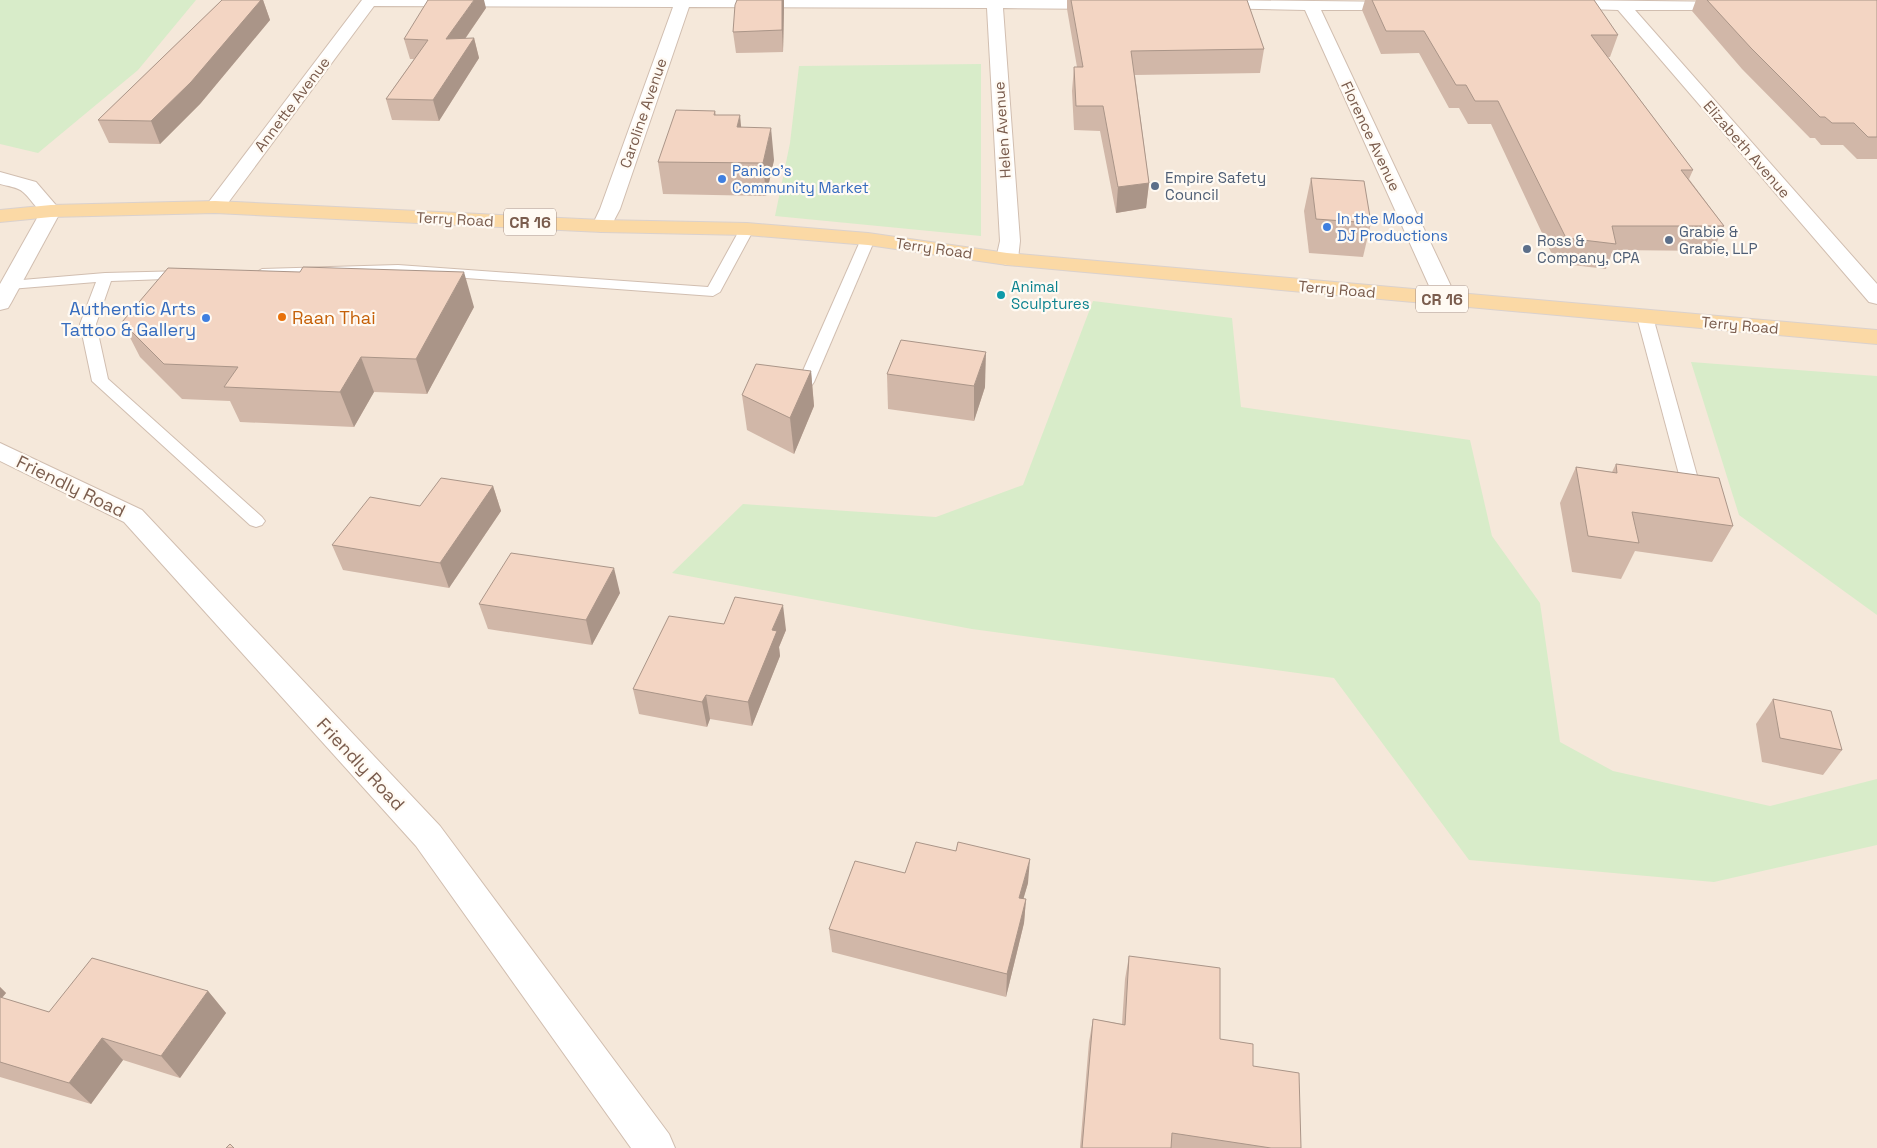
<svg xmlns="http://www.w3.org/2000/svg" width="1877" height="1148" font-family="'Space Grotesk',sans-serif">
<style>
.residential{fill:#f5e8da}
.green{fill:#d8ecc9}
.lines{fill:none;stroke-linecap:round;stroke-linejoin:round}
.service-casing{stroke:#d1beb0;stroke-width:2}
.minor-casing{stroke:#d1beb0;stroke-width:2}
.tertiary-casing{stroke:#d1beb0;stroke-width:2}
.primary-casing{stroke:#dad1cd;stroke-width:2}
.service{fill:#fff;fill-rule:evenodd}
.minor{fill:#fff;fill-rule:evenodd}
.tertiary{fill:#fff;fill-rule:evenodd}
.primary{fill:#fbd9a5;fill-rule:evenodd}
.wall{fill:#d1b7a8}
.shaded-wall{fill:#aa9588}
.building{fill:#f3d5c3;stroke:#aa9588}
.shop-dot{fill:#3f7fe0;stroke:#fffaf3;stroke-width:2}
.service-dot{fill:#5c6f8a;stroke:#fffaf3;stroke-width:2}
.culture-dot{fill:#0f9aa8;stroke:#fffaf3;stroke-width:2}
.food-dot{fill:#e8710a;stroke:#fffaf3;stroke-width:2}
.labels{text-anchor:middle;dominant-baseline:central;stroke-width:4.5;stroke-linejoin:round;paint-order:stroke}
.far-street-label{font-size:15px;fill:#7a5c4d;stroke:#fffaf3}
.far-shop-label{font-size:15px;fill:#366cbe;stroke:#fffaf3;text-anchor:start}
.far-service-label{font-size:15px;fill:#4e5e75;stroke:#fffaf3;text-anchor:start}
.far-culture-label{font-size:15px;fill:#0d838f;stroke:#fffaf3;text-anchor:start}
.shield{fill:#fffaf3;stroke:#a28b7f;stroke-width:1}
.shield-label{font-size:16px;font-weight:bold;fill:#7a5c4d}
.shop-label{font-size:18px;fill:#366cbe;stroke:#fffaf3;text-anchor:end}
.food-label{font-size:18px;fill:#c56008;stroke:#fffaf3;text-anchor:start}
.street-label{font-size:18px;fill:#7a5c4d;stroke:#fffaf3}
</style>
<rect width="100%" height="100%" fill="#fdf6ec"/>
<rect class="residential" x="0" y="0" width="1877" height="1148"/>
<g class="green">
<polygon points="0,0 196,0 138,70 38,153 0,144"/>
<polygon points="981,64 981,236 775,216 790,143 799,66"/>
<polygon points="1093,301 1232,318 1241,407 1470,440 1492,536 1540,603 1560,742 1613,771 1770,806 1877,779 1877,845 1714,882 1469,860 1334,678 972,629 672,573 743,504 936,517 1023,485"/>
<polygon points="1691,362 1877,376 1877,615 1739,515"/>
</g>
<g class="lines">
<g class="service-casing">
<g id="service">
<polygon points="747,225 754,229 720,292 713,296 398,273 262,277 255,273 262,269 398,265 708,287 740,229"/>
<polygon points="868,235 875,239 814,382 812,385 800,385 798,382 861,239"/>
<polygon points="187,271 192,272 194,275 192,278 111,281 96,324 108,379 262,517 265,521 262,525 256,527 250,525 92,381 80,324 96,282 10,289 3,285 10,281 105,273"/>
<polygon points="1645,312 1653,317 1703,497 1700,501 1688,501 1685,497 1637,317"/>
</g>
</g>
<g class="minor-casing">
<g id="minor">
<polygon points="362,0 1108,0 1113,4 1105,9 1003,8 1020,241 1018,259 1014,263 1007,265 1000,263 996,259 1000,241 987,8 689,7 620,209 609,230 602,232 595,230 592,226 600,209 673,7 374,6 222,211 215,213 208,211 205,207 208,203"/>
<polygon points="1211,0 1406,2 1408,5 1406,8 1400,10 1321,10 1457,299 1454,304 1446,306 1438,304 1435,299 1305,10 1205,8 1203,5 1205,2"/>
<polygon points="1561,0 1736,2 1738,5 1736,8 1730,10 1635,10 1877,284 1877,304 1869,302 1618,10 1555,8 1553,5 1555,2"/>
<polygon points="51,205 58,207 61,211 11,303 8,308 0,310 0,284 41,211 44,207"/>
<polygon points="0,443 142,510 440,826 669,1134 675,1148 631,1148 416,846 124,522 0,461"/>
</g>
</g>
<g class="tertiary-casing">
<path id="tertiary" d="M0,172L36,182L61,211L58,215C40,220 35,202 23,192C18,187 7,186 0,184Z"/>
</g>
<g class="primary-casing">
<polygon id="primary" points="215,201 602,220 747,223 868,233 1007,253 1877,330 1877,344 1007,265 868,245 747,235 602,232 215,213 51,217 0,222 0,210 51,205"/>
</g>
<use href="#service" class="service"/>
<use href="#minor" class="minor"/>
<use href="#tertiary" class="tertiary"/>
<use href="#primary" class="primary"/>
</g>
<g class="wall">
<polygon points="222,0 263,0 270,20 200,104 160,144 109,143 98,120"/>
<polygon points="737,0 784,0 784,9 783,52 736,53 733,32"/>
<polygon points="1067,0 1247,0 1264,49 1260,73 1135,75 1149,183 1146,208 1116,213 1100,131 1074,130 1072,91 1074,67 1077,67 1067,9"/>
<polygon points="1365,0 1594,0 1618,35 1610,57 1608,57 1693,170 1689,179 1724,226 1713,251 1613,250 1606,269 1556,263 1491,124 1468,124 1459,108 1449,108 1419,53 1381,54 1362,10"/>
<polygon points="1696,0 1877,0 1877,159 1857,159 1843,145 1821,145 1815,138 1810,138 1742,69 1692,11"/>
<polygon points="486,8 465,39 474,38 479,58 439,121 392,120 386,99 414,59 410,59 404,39"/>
<polygon points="715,111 716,115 741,127 774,160 766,196 663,194 658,162"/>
<polygon points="1311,178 1371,223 1363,257 1309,253 1304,211"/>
<polygon points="474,307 427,394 374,392 354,427 240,422 230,401 182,399 140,357 122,322"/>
<polygon points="811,371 814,406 794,454 747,430 742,395"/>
<polygon points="887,374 985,387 974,421 888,409"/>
<polygon points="1616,464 1733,526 1712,562 1635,551 1621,579 1572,572 1560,503 1576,467 1612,472"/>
<polygon points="493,486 501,511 449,588 343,570 332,545 420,506"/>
<polygon points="620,593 592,645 488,629 479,604"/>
<polygon points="724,624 786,630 779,647 780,656 752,726 710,719 707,727 639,714 633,689"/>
<polygon points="1773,699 1842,750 1823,775 1762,762 1756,724"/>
<polygon points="905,873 1028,883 1023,899 1026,899 1024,923 1006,997 832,952 829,929"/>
<polygon points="1129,956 1220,1039 1253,1066 1301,1148 1080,1148 1089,1042 1093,1019 1122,1024 1125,979"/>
<polygon points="0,987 6,993 2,998 49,1012 208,991 226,1013 180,1078 123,1060 91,1104 0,1077"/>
</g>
<g class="shaded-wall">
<polygon points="261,0 263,0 270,20 200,104 160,144 151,121"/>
<polygon points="474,0 484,0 486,8 451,59 446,39"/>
<polygon points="782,0 784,0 784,9 783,52 782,30"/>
<polygon points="474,38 479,58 439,121 433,100"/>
<polygon points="740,115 743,147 737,127"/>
<polygon points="771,128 774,160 766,196 763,163"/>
<polygon points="1149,183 1146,208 1116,213 1118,187"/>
<polygon points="464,272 474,307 427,394 416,359"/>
<polygon points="986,352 985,387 974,421 974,386"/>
<polygon points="361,357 374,392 354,427 340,392"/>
<polygon points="811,371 814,406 794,454 790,418"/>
<polygon points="493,486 501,511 449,588 440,563"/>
<polygon points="614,568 620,593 592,645 586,620"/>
<polygon points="783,605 786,630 779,647 780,656 752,726 748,702 772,630"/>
<polygon points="706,695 710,719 707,727 702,702"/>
<polygon points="1030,859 1028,883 1017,921 1019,898"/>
<polygon points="1026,899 1024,923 1006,997 1007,974"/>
<polygon points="0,987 6,993 0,1000"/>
<polygon points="208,991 226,1013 180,1078 161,1056"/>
<polygon points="102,1038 123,1060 91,1104 69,1083"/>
</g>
<g class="building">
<polygon points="222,0 261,0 191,82 151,121 98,120"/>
<polygon points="428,0 474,0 446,39 474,38 433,100 386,99 428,40 404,39"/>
<polygon points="737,0 782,0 782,30 733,32 735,5"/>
<polygon points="1071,0 1247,0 1264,49 1131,51 1149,183 1118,187 1103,106 1076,106 1074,67 1083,67"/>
<polygon points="1372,0 1594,0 1618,35 1591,35 1693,170 1681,170 1724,226 1612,226 1616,244 1566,238 1498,101 1475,101 1466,85 1456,85 1424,31 1386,31"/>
<polygon points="1707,0 1877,0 1877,137 1868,137 1854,123 1832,123 1825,117 1820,117 1751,48"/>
<polygon points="676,110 715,111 714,115 740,115 737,127 771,128 763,163 658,162"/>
<polygon points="1311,178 1364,181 1371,223 1316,219"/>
<polygon points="303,267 464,272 416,359 361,357 340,392 224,387 238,367 164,364 122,322 168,268 300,272"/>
<polygon points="901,340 986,352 974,386 887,374"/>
<polygon points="756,364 811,371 790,418 742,395"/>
<polygon points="1616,464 1719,478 1733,526 1632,512 1639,543 1588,536 1576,467 1617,473"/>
<polygon points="441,478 493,486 440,563 332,545 370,497 420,506"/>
<polygon points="511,553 614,568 586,620 479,604"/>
<polygon points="735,597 783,605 772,630 777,631 748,702 706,695 702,702 633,689 669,616 724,624"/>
<polygon points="1773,699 1831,711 1842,750 1780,738"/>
<polygon points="916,842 956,851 958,842 1030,859 1019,898 1026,899 1007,974 829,929 855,861 905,873"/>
<polygon points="1129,956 1220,968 1220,1039 1253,1044 1253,1066 1299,1073 1301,1148 1271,1148 1172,1133 1171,1148 1082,1148 1093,1019 1125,1025"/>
<polygon points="92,958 208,991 161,1056 102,1038 69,1083 0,1062 0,997 49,1012"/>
<polygon points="230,1144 234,1148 226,1148"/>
</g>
<g class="shop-dot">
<circle cx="722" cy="179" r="5"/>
<circle cx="1327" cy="227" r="5"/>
<circle cx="206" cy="318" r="5"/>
</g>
<g class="service-dot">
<circle cx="1155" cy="186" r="5"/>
<circle cx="1669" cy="240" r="5"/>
<circle cx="1527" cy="249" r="5"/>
</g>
<circle class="culture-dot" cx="1001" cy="295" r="5"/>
<circle class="food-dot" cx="282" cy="317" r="5"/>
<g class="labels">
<g class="far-street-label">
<text transform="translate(292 104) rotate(-53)">Annette Avenue</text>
<text transform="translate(643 113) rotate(-71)">Caroline Avenue</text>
<text transform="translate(1002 130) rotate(-94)">Helen Avenue</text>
<text transform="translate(1371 136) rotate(65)">Florence Avenue</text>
<text transform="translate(1747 149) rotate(49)">Elizabeth Avenue</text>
<text transform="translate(455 219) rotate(3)">Terry Road</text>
<text transform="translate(934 248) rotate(8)">Terry Road</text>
<text transform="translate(1337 289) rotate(5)">Terry Road</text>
<text transform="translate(1740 325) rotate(5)">Terry Road</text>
</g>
<g class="far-shop-label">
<text x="732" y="170">Panico's<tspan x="732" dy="17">Community Market</tspan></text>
<text x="1337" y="218">In the Mood<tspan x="1337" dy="17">DJ Productions</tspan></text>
</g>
<g class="far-service-label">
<text x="1165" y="177">Empire Safety<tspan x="1165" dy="17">Council</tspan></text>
<text x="1679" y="231">Grabie &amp;<tspan x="1679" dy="17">Grabie, LLP</tspan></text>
<text x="1537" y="240">Ross &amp;<tspan x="1537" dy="17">Company, CPA</tspan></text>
</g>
<g class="far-culture-label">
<text x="1011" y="286">Animal<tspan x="1011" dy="17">Sculptures</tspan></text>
</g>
<g class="shield">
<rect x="504" y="208.5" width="52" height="27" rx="4"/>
<rect x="1416" y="285.5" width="52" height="27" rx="4"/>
</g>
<g class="shield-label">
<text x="530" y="222">CR 16</text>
<text x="1442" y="299">CR 16</text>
</g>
<g class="shop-label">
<text x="196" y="308">Authentic Arts<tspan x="196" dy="21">Tattoo &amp; Gallery</tspan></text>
</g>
<g class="food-label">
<text x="292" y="317">Raan Thai</text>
</g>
<g class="street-label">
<text transform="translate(71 486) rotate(26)">Friendly Road</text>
<text transform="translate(361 764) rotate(47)">Friendly Road</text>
</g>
</g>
</svg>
